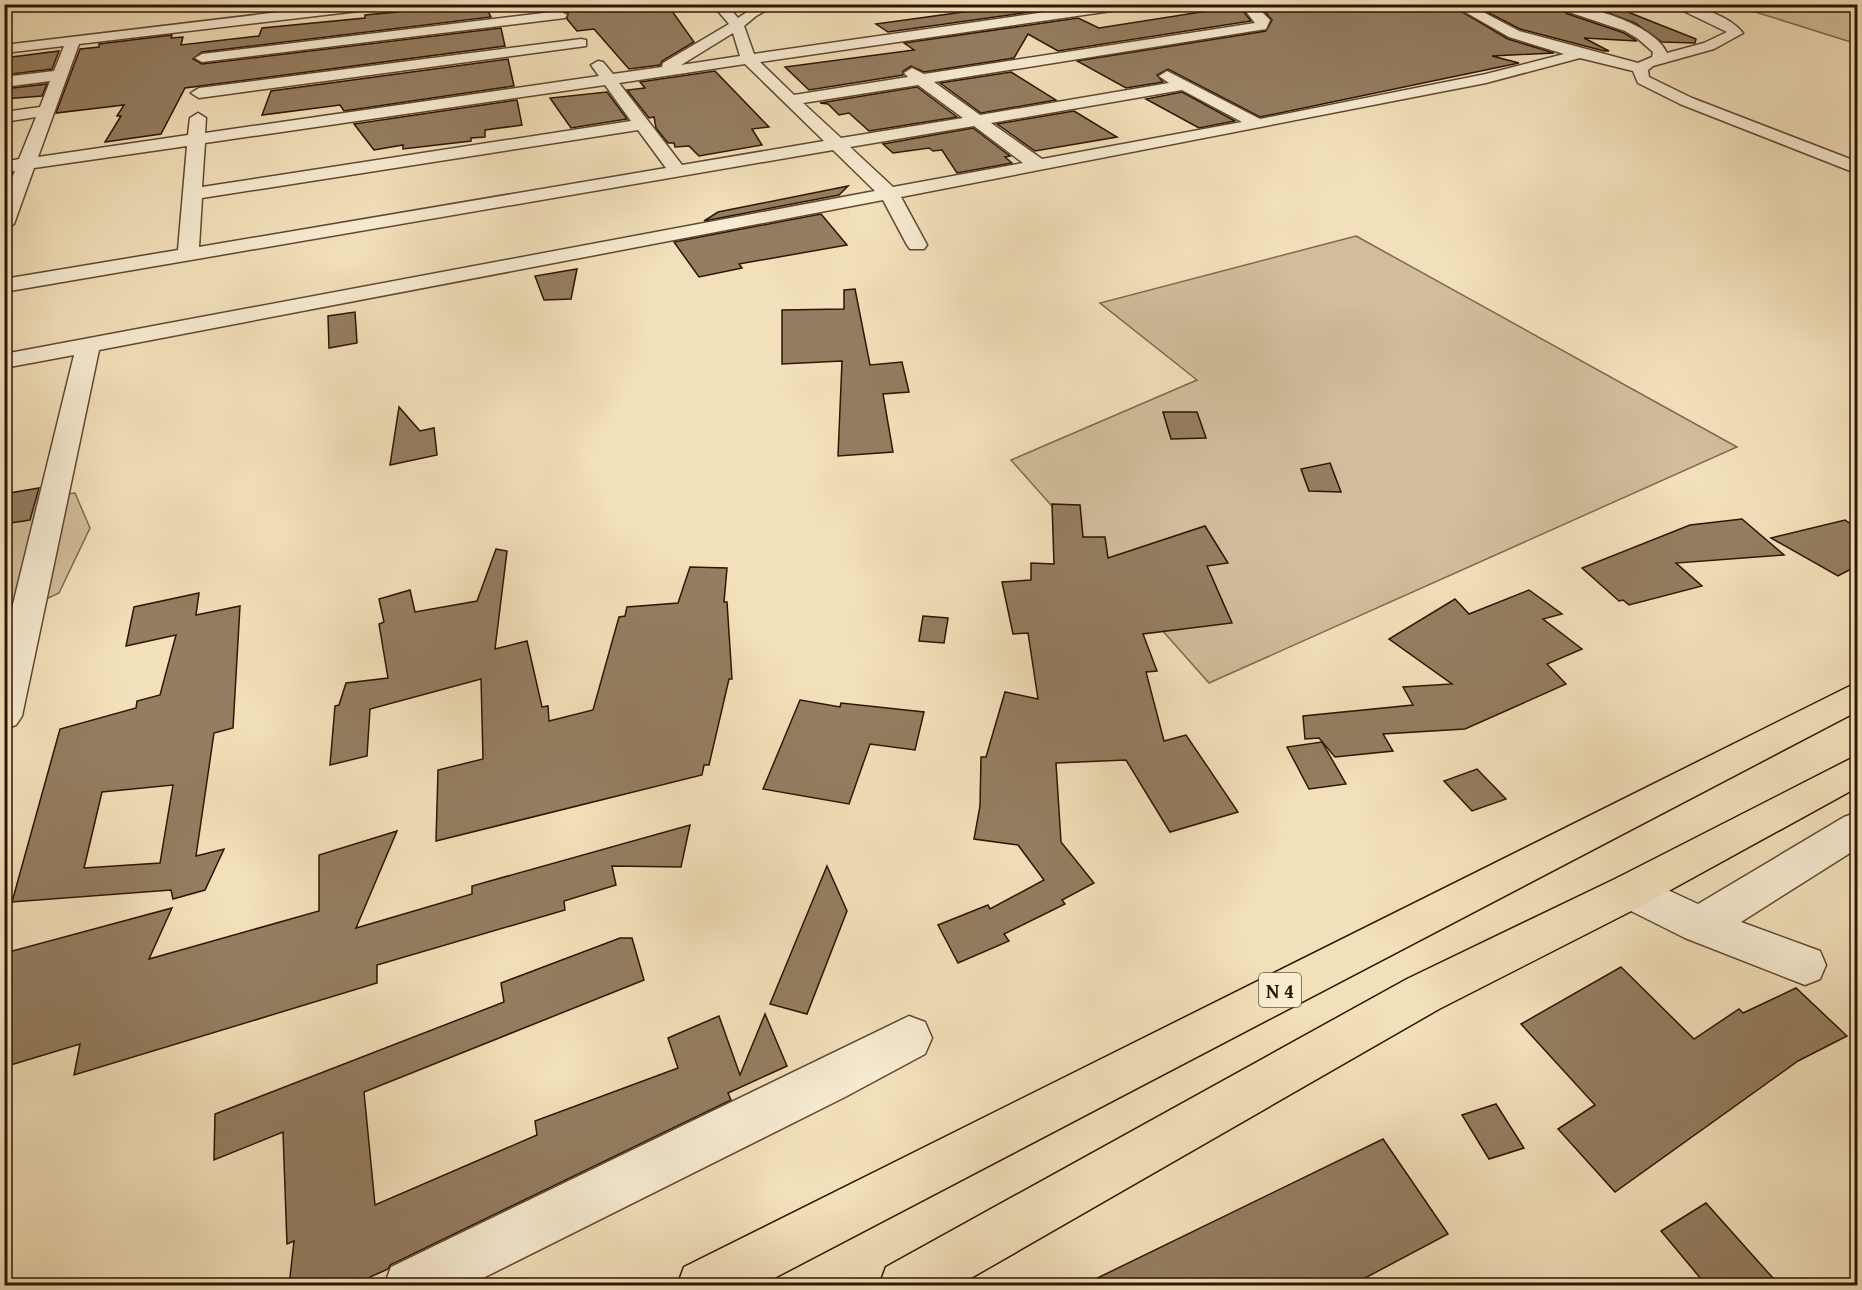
<svg xmlns="http://www.w3.org/2000/svg" width="1862" height="1290" font-family="'Gentium Book Plus',serif">
<style>
.green{fill:#d1bd9b;stroke:#80684e;stroke-width:1.5}
.building{fill:#947e61;stroke:#2f1401;stroke-width:1.5;fill-rule:evenodd}
.lines{fill:none;stroke-linecap:round;stroke-linejoin:round}
.minor-casing{stroke:#60472f;stroke-width:3}
.highway-casing{stroke:#2f1401;stroke-width:3}
.minor{fill:#f7ebd2;fill-rule:evenodd}
.highway{fill:#f2e0ba;fill-rule:evenodd}
.labels{text-anchor:middle;dominant-baseline:central;stroke-width:4.5;stroke-linejoin:round;paint-order:stroke}
.shield{fill:#f7ebd2;stroke:#6b5440;stroke-width:1.5}
.shield-label{font-size:20px;font-weight:bold;fill:#2f1401}
</style>
<rect width="100%" height="100%" fill="#f2e0ba"/>
<filter id="stains"><feTurbulence type="fractalNoise" baseFrequency=".00333" numOctaves="4"/><feColorMatrix values="0 0 0 0 .2 0 0 0 0 .09 0 0 0 0 .02 0 0 0 .5 -.17"/></filter>
<radialGradient id="worn" r=".72"><stop offset=".6" stop-color="#630" stop-opacity="0"/><stop offset="1" stop-color="#630" stop-opacity=".3"/></radialGradient>
<g class="green">
<polygon points="1733,5 1857,5 1857,44"/>
<polygon points="1356,236 1737,447 1209,683 1011,460 1197,380 1100,303"/>
<polygon points="75,493 90,528 59,593 5,619 5,509 25,499"/>
</g>
<g class="building">
<polygon points="417,4 484,4 491,17 202,52 193,59 202,64 501,28 505,46 185,88 161,134 105,142 121,116 117,116 124,105 56,113 80,49 99,47 99,44 172,35 171,38 183,37 181,45 259,36 262,28 365,18 365,15 397,12 395,7"/>
<polygon points="556,4 667,4 694,42 662,61 660,65 629,69 594,29 577,31 567,19 568,13"/>
<polygon points="1021,4 1052,4 1058,8 888,32 876,24"/>
<polygon points="1258,4 1449,4 1508,39 1554,53 1492,56 1519,63 1260,117 1168,69 1157,75 1163,82 1126,88 1077,61 1266,31 1272,20"/>
<polygon points="1610,5 1696,39 1695,43 1662,42 1635,23 1589,6"/>
<polygon points="1239,6 1251,21 1058,51 1028,34 1014,58 924,72 911,66 903,71 903,75 809,90 785,67 914,50 904,43 1078,18 1099,28"/>
<polygon points="1555,6 1568,14 1624,33 1637,41 1584,38 1609,51 1604,51 1520,29 1485,11"/>
<polygon points="59,51 52,69 4,75 4,58"/>
<polygon points="508,59 514,86 344,111 340,105 262,115 271,91"/>
<polygon points="715,71 769,127 752,129 762,145 699,156 689,146 675,147 674,143 668,143 656,128 654,117 649,118 627,90 645,88 640,82"/>
<polygon points="1011,72 1056,100 981,113 940,83"/>
<polygon points="47,84 42,96 4,99 4,89"/>
<polygon points="917,87 957,117 869,131 849,113 839,115 828,104 820,103"/>
<polygon points="607,92 627,119 571,128 550,98"/>
<polygon points="1182,92 1235,121 1199,128 1146,99"/>
<polygon points="517,100 522,125 485,130 485,137 471,138 471,141 403,149 403,145 374,150 354,124"/>
<polygon points="1074,111 1117,137 1035,151 997,124"/>
<polygon points="973,128 1010,156 1005,157 1012,163 957,173 942,150 933,151 929,148 893,153 883,144"/>
<polygon points="848,186 839,195 704,221 718,212"/>
<polygon points="821,214 847,245 739,264 742,268 699,277 674,242"/>
<polygon points="577,269 571,299 544,300 535,276"/>
<polygon points="855,289 870,365 902,362 909,392 883,394 893,452 838,456 842,361 782,364 782,310 844,309 844,290"/>
<polygon points="355,312 357,343 329,348 328,316"/>
<polygon points="399,407 420,431 434,428 437,455 390,465"/>
<polygon points="1163,412 1197,412 1206,438 1171,439"/>
<polygon points="1330,463 1341,492 1309,491 1301,469"/>
<polygon points="39,488 30,520 4,524 4,494"/>
<polygon points="1052,504 1080,505 1083,537 1105,537 1108,558 1205,526 1228,563 1207,566 1232,623 1143,634 1157,671 1146,672 1164,741 1186,735 1238,812 1170,832 1126,760 1056,763 1061,842 1094,883 1062,900 1065,904 1004,934 1009,941 958,963 938,925 988,905 990,909 1044,880 1018,845 974,839 980,806 981,757 986,757 1005,692 1038,699 1028,633 1013,634 1002,582 1031,580 1031,563 1054,564"/>
<polygon points="1742,519 1784,555 1676,563 1702,586 1629,605 1623,600 1619,601 1582,568 1690,525"/>
<polygon points="1845,520 1857,528 1857,566 1838,576 1771,538"/>
<polygon points="496,549 507,551 495,649 527,641 542,707 548,706 549,721 593,710 619,617 625,616 627,607 678,603 690,567 727,568 724,602 727,602 732,679 729,679 709,765 704,765 702,775 436,841 438,770 483,759 481,679 370,709 367,756 330,765 335,706 339,705 346,683 388,678 379,624 384,622 379,599 410,590 415,612 477,601"/>
<polygon points="1529,590 1562,614 1543,619 1582,649 1547,664 1566,684 1465,729 1383,734 1393,751 1335,757 1319,738 1305,739 1303,716 1413,705 1403,687 1452,684 1389,639 1455,599 1469,614"/>
<path d="M199,593L196,615L240,606L233,728L214,733L196,856L224,849L205,890L173,899L171,890L12,902L60,729L136,708L137,701L160,695L176,635L126,646L134,607ZM173,785L160,863L84,868L102,792Z"/>
<polygon points="923,616 948,618 944,643 919,641"/>
<polygon points="800,700 840,707 841,703 924,712 915,750 870,744 849,804 763,789"/>
<polygon points="1322,742 1346,784 1309,789 1287,747"/>
<polygon points="1477,769 1506,799 1472,811 1444,781"/>
<polygon points="690,825 681,867 612,866 616,885 564,901 565,910 377,965 377,983 74,1075 80,1044 4,1067 4,981 12,951 172,908 149,959 319,911 319,855 397,831 356,928 472,894 472,886"/>
<polygon points="827,866 847,911 807,1014 770,1004"/>
<polygon points="620,938 632,938 644,980 364,1092 375,1205 537,1135 535,1121 678,1068 668,1038 719,1016 740,1075 765,1014 787,1066 728,1093 731,1100 390,1265 388,1269 370,1277 370,1281 355,1286 289,1286 294,1241 287,1244 283,1132 214,1160 215,1114 504,1002 501,983"/>
<polygon points="1621,967 1694,1039 1739,1009 1743,1013 1796,988 1847,1036 1798,1061 1615,1192 1558,1129 1595,1105 1521,1024"/>
<polygon points="1496,1104 1524,1148 1489,1159 1462,1115"/>
<polygon points="1383,1139 1448,1234 1350,1286 1081,1286"/>
<polygon points="1706,1203 1780,1286 1707,1286 1661,1231"/>
</g>
<g class="lines">
<g class="minor-casing">
<g id="minor">
<path d="M347,4H390L384,8L79,44L38,157L188,135L190,118L198,113L206,118L205,133L599,76L591,65L598,61L603,62L613,74L662,67L663,63L729,24L712,4H726L738,18L759,4H777L756,16L744,26L754,54L1101,4H1138L1132,8L760,62L794,95L908,77L904,73L912,68L924,74L1255,23L1240,4H1254L1270,20L1266,29L934,82L980,115L1169,83L1159,76L1167,71L1260,119L1486,74L1564,54L1509,37L1451,4H1468L1519,31L1638,63L1652,57L1653,52L1637,38L1625,31L1569,12L1556,4C1586,4 1654,24 1667,53L1704,43L1727,32L1669,4C1692,4 1728,14 1743,33L1714,49L1653,66L1648,70L1649,77L1692,98L1858,162V174L1680,104L1638,83L1633,71L1580,58L1486,83L901,197L927,245L924,249H910L907,245L883,200L99,350L22,716L16,725L4,729V641L74,355L4,368V354L875,191L833,150L4,292V279L178,250L187,146L34,168L14,224L4,230V197L15,171L4,172V162L19,159L36,117L4,122V112L40,107L50,81L4,87V77L54,71L64,46L4,53V45ZM733,33L740,56L681,65ZM745,64L824,141L682,165L619,83ZM605,85L631,121L202,187L205,143ZM918,85L963,118L841,138L803,103ZM1182,90L1242,122L1042,159L991,123ZM974,126L1023,163L893,187L850,147ZM638,130L666,168L199,247L202,198Z"/>
<polygon points="560,11 567,15 565,18 202,62 195,58 202,54"/>
<polygon points="581,39 586,40 586,46 199,98 191,93 199,88"/>
<polygon points="1858,812 1858,848 1741,922 1820,951 1826,965 1820,979 1805,985 1685,938 1617,904 1611,891 1617,878 1631,873 1698,904 1844,817"/>
<polygon points="909,1016 925,1022 932,1038 925,1054 845,1097 467,1286 384,1286 391,1267"/>
</g>
</g>
<g class="highway-casing">
<g id="highway">
<polygon points="1858,682 1858,711 759,1286 677,1286 684,1267"/>
<polygon points="1858,755 1858,787 1645,904 1439,1009 957,1286 879,1286 886,1267 1407,979 1617,878"/>
</g>
</g>
<use href="#minor" class="minor"/>
<use href="#highway" class="highway"/>
</g>
<g class="labels">
<rect class="shield" x="1259" y="973" width="42" height="34" rx="4.5"/>
<g class="shield-label">
<text x="1280" y="990">N 4</text>
</g>
</g>
<rect width="1862" height="1290" fill="none" stroke="#f2e0ba" stroke-width="24"/>
<rect x="6" y="6" width="1850" height="1278" fill="none" stroke="#2f1401" stroke-width="3"/>
<rect x="12" y="12" width="1838" height="1266" fill="none" stroke="#2f1401" stroke-width="1.5"/>
<rect width="100%" height="100%" filter="url(#stains)"/>
<rect width="100%" height="100%" fill="url(#worn)"/>
</svg>
